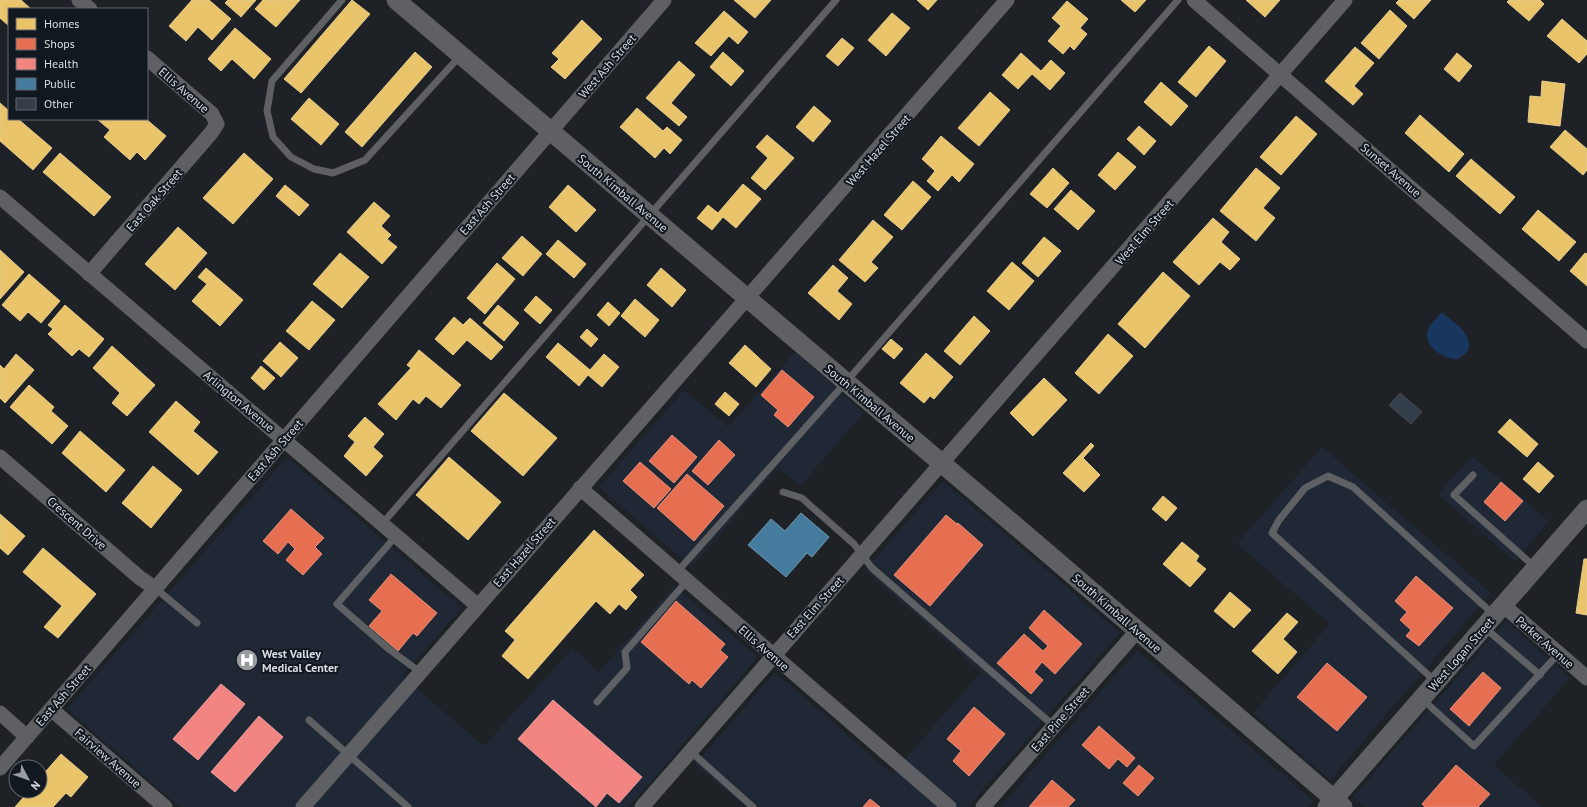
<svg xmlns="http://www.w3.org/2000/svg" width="1587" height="807" font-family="'PT Sans',sans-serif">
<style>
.built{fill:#202835}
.green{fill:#19365e}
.homes{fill:#e9c46a;stroke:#e4cc8e}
.shops{fill:#e76f51;stroke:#e3907d}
.health{fill:#f28482;stroke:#ea9f9f}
.public{fill:#457b9d;stroke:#7198b2}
.building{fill:#353f4c;stroke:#45484c}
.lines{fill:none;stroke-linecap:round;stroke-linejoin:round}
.service{stroke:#5e6063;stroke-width:7}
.minor{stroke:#5e6063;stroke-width:15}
.tertiary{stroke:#5e6063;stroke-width:19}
.labels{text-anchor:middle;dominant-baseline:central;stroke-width:4;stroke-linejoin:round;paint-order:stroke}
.street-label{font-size:12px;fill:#d9dde3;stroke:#121820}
.poi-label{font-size:12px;font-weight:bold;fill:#d9dde3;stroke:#121820;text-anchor:start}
</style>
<rect width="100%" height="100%" fill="#1e2226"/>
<g class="built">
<polygon points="795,352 864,413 800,486 778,467 691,567 599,487 684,390 728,427"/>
<polygon points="1322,447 1491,593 1330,780 1253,713 1330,624 1237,544"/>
<polygon points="1472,456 1549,521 1515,562 1438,494"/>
<polygon points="287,457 462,608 402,676 484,746 572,648 599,672 674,586 758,657 629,807 180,807 67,709"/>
<polygon points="943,481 1120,633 968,807 746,807 695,764 775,672 892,774 981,672 865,570"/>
<polygon points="1506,621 1570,678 1494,765 1542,807 1364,807 1353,797"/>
<polygon points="1137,650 1314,801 1309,807 1000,807"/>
</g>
<path class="green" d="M1442,312C1454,323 1474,333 1468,351L1458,359C1446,360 1425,348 1427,333C1428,325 1437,318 1442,312Z"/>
<g class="homes">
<polygon points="0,0 21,0 31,9 9,9 9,26 0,18"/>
<polygon points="192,0 209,0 231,19 212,40 198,27 186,41 169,26"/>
<polygon points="228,0 256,0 241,17 225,3"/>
<polygon points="263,0 300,0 276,27 255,9"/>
<polygon points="352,0 370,14 301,93 284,79"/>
<polygon points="734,0 771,0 755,18"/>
<polygon points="917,0 937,0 928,10"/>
<polygon points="1121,0 1146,0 1135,12"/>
<polygon points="1246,0 1280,0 1265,17"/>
<polygon points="1399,0 1431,0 1414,19 1396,3"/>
<polygon points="1509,0 1540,0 1544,4 1529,21 1507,2"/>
<polygon points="1067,1 1088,19 1080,28 1087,34 1074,50 1070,46 1063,54 1048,41 1061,26 1052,18"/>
<polygon points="1390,10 1407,26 1379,59 1361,43"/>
<polygon points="724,11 748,32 738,44 729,36 711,56 695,43"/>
<polygon points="892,13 910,28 886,56 868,40"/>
<polygon points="1562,19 1587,41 1587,54 1579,63 1547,36"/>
<polygon points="582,20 602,39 565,79 551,67 559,59 552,53"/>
<polygon points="235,28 271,59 254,79 232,59 221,71 208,59"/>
<polygon points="842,38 854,48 838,66 826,56"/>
<polygon points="1209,46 1226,61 1196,97 1178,82"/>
<polygon points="1355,47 1374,63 1354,86 1363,94 1353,105 1325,81"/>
<polygon points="415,52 432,67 362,147 345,132"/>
<polygon points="723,52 744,71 731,86 710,67"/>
<polygon points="1021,53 1041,71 1051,60 1065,73 1050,90 1032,74 1018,89 1002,75"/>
<polygon points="1457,53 1472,66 1459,82 1444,69"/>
<polygon points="679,61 695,75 671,103 687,117 679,126 646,98"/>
<polygon points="1542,81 1565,84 1560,126 1528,122 1530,96 1541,97"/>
<polygon points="1161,82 1188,106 1171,126 1144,102"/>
<polygon points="990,92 1010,110 979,146 958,128"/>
<polygon points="309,98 339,124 321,145 291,119"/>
<polygon points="0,103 9,111 9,119 18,119 52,148 33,170 0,141"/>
<polygon points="814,106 831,121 813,142 796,127"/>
<polygon points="637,108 663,131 667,127 682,140 670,154 664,148 655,158 620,127"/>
<polygon points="1420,115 1464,154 1449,172 1405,133"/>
<polygon points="1296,116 1317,134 1281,175 1260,157"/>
<polygon points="97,119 146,119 166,136 145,160 137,152 130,160 104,137 110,130"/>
<polygon points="1139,126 1156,141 1144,155 1127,139"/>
<polygon points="1565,130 1587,149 1587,170 1583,175 1550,147"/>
<polygon points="767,135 794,158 765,190 751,178 768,158 756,147"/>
<polygon points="941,136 974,164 959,182 952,175 938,191 927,181 935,171 922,159"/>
<polygon points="1118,152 1136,167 1115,190 1098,175"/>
<polygon points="60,153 111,197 94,216 43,172"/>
<polygon points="244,153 273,179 233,224 203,198"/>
<polygon points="1471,159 1515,197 1500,214 1456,176"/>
<polygon points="1053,168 1069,183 1047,208 1030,194"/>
<polygon points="1256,168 1280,188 1263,208 1275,218 1256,241 1220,211"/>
<polygon points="913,181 931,197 902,230 884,215"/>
<polygon points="743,184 761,199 736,228 723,217 712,230 697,218 708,205 718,213"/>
<polygon points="285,185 309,205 299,216 276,196"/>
<polygon points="568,185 596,210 576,232 549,207"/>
<polygon points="1071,190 1095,211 1078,230 1054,209"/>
<polygon points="374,202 390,216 381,226 391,235 387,239 397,247 382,264 347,232"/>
<polygon points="1538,210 1576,242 1559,261 1522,229"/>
<polygon points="1213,218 1229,232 1221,242 1240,259 1230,270 1220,262 1199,285 1173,262"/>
<polygon points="873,220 893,237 871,262 878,268 865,282 839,260"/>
<polygon points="178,227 207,253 175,290 145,264"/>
<polygon points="522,236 542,254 523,276 502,258"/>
<polygon points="1044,237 1061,251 1038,277 1022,263"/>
<polygon points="558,240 586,264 574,278 546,254"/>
<polygon points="0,250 24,272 0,299"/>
<polygon points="340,253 369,277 342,308 313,284"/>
<polygon points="1585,253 1587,254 1587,286 1570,271"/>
<polygon points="1012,262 1034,281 1009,310 987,291"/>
<polygon points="497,263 515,279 485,314 467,298"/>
<polygon points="833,265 848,278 837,291 852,304 839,320 808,293"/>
<polygon points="206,268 243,300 220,326 192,301 207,284 198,277"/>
<polygon points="661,268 686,290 672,307 647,285"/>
<polygon points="1163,272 1190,296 1145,348 1118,324"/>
<polygon points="29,274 60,301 41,323 28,312 20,321 2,305"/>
<polygon points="536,296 552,310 540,324 524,310"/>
<polygon points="635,299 659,320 645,337 621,316"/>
<polygon points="312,301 335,320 309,350 286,331"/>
<polygon points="608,302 620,313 609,326 597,315"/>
<polygon points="65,305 104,339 89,357 79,349 72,356 48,334 53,329 48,325"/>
<polygon points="498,305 519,323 504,341 483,323"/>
<polygon points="974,316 990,331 960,365 944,351"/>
<polygon points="454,317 463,325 470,318 503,347 491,360 467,340 453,355 435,339"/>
<polygon points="587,329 598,339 591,347 580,337"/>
<polygon points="1108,334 1133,356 1099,394 1075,373"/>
<polygon points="891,339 903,349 894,359 882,349"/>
<polygon points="280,342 298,358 281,377 263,361"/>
<polygon points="558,343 590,370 604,354 619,367 602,387 588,375 579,386 546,357"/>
<polygon points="745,345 771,369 756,387 729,363"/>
<polygon points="112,346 155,385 127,416 112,403 120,393 93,368"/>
<polygon points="419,350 461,385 441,408 426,396 419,404 413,399 396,420 378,404 411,368 407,365"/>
<polygon points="926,353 953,377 934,399 930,396 924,403 900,383"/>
<polygon points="16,354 34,370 5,403 0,398 0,365 4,369"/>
<polygon points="261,366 275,378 264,390 251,378"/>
<polygon points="1044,378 1067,400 1033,436 1010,413"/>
<polygon points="29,385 54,407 51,411 68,426 52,444 10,407"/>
<polygon points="725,392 739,404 729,416 715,404"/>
<polygon points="504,393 557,438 523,476 471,431"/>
<polygon points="176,401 200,422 193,431 218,452 198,475 149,432"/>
<polygon points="365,417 384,434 373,447 383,456 366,476 344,456 355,442 348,436"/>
<polygon points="1510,419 1538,444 1527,457 1498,432"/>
<polygon points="80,431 125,470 106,492 62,453"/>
<polygon points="1091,443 1094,446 1083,458 1100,475 1084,492 1063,473"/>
<polygon points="449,457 501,502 468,540 416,495"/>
<polygon points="1538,462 1554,476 1539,493 1523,479"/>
<polygon points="153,466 182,490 151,528 122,503"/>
<polygon points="1163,496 1177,508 1166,521 1152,509"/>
<polygon points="0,514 25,536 8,555 0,548"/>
<polygon points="594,530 644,575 630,590 637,597 626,610 619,604 610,614 596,601 528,679 502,656 515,640 505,631"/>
<polygon points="1182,542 1199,556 1196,561 1206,569 1190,587 1163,564"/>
<polygon points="43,548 96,594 58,638 44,627 62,606 23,572"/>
<polygon points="1584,559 1587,559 1587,615 1576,613"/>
<polygon points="1230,592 1251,610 1234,628 1214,611"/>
<polygon points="1287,613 1298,622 1283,639 1297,652 1278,674 1252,651"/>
<polygon points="61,754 88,777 71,797 66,793 53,807 15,807 29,791 40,791 40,778"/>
</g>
<g class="shops">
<polygon points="782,370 814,397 788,427 774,415 778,410 761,395"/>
<polygon points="672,435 697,457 674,483 649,461"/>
<polygon points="719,440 735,455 708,485 692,471"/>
<polygon points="640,462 671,489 654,508 623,481"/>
<polygon points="687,474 724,506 694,541 657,508"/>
<polygon points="1501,482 1523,501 1505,521 1484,502"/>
<polygon points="291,509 324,538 315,547 322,554 303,575 286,560 295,549 288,542 278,554 263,541"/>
<polygon points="946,515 957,524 958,523 983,545 930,606 894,575"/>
<polygon points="391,574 437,613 417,636 413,633 398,651 369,626 382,611 369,600"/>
<polygon points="1416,576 1453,608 1419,646 1406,636 1411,630 1400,620 1407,612 1395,601"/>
<polygon points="676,601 725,644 720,650 728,657 701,688 692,680 689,684 641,642"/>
<polygon points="1044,610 1082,644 1055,674 1042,662 1034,672 1043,680 1031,694 997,663 1024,634 1043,651 1048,646 1029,628"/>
<polygon points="1327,663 1367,697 1337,731 1297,697"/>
<polygon points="1483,672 1501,688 1469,726 1450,709"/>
<polygon points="974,707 1005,734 969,776 953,761 961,751 947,739"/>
<polygon points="1099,726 1135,758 1127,767 1118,759 1109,769 1082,745"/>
<polygon points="1139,765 1154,778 1138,796 1123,783"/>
<polygon points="1456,765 1490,794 1478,807 1425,807 1422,804"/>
<polygon points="1052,780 1075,800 1068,807 1029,807"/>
<polygon points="870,799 880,807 863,807"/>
</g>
<g class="health">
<polygon points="221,684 245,704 198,760 173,739"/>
<polygon points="553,700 642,777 619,803 607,793 596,807 518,739"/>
<polygon points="259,716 283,737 235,792 211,772"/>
</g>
<polygon class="public" points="801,513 829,537 812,557 807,553 786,577 748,545 771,519 785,531"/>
<polygon class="building" points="1400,393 1422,412 1411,424 1389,405"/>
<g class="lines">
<g class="service">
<polyline points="342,0 272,81 267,111 273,137 291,157 314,169 333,173 365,160 460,56"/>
<polyline points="1473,475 1454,495 1536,568"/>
<polyline points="783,492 802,498 813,508 854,544 872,568 1054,726"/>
<polyline points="382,524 836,0"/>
<polyline points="396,536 337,604 390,650 420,672"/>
<polyline points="677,572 846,382 1178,0"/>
<polyline points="155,588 197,623"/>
<polyline points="1485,628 1540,675"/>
<polyline points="1435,681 1272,533 1279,520 1305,488 1328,476 1353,487 1493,614"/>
<polyline points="1422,699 1474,746 1559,653"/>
<polyline points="597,702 627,668 625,652 687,581"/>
<polyline points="309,720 408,807"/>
<polyline points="690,751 753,807"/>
</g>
<g class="minor">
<polyline points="79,0 90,9"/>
<polyline points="1194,0 1587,341"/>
<polyline points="0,197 478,606"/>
<polyline points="89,274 211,133 217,124 212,114 147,58"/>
<polyline points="0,457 140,578 155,588"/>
<polyline points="580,488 949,807"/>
<polyline points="1503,605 1587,678"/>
<polyline points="51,709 165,807"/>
<polyline points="0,713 27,737"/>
<polyline points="0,768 664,0"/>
<polyline points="303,807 1007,0"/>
<polyline points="642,807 1345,0"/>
<polyline points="983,807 1137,631"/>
</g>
<g class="tertiary">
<polyline points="396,0 1038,545 1343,807"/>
<polyline points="1327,807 1587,509"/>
</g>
</g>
<defs>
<g id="hospital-disc" transform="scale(1.15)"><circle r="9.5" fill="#989ca1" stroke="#121820"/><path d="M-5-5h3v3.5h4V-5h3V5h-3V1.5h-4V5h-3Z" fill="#fff"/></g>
</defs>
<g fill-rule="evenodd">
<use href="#hospital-disc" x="247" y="660"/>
</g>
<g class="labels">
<g class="street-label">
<text transform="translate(607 66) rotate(-49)">West Ash Street</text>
<text transform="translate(184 90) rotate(41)">Ellis Avenue</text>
<text transform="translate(878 150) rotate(-49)">West Hazel Street</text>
<text transform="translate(1391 170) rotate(41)">Sunset Avenue</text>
<text transform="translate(623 193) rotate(40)">South Kimball Avenue</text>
<text transform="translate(154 200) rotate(-49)">East Oak Street</text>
<text transform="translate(487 204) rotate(-49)">East Ash Street</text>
<text transform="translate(1144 232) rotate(-49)">West Elm Street</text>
<text transform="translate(239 401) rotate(40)">Arlington Avenue</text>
<text transform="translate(870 403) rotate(40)">South Kimball Avenue</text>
<text transform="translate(275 450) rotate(-49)">East Ash Street</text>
<text transform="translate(77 523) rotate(41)">Crescent Drive</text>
<text transform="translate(524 552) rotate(-49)">East Hazel Street</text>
<text transform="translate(815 607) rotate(-48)">East Elm Street</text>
<text transform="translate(1117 613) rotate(41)">South Kimball Avenue</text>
<text transform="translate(1545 642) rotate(41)">Parker Avenue</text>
<text transform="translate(764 648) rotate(41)">Ellis Avenue</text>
<text transform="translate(1461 654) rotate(-49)">West Logan Street</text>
<text transform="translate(63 695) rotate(-49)">East Ash Street</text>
<text transform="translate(1060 719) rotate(-49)">East Pine Street</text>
<text transform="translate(108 758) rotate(41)">Fairview Avenue</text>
</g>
<g class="poi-label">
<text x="262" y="653">West Valley<tspan x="262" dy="14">Medical Center</tspan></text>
</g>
</g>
<rect x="8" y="8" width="140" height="112" fill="#121820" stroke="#62676e"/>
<rect x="16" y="18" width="20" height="12" fill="#e9c46a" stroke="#62676e"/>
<text x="44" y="28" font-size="12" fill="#d9dde3">Homes</text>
<rect x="16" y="38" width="20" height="12" fill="#e76f51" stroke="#62676e"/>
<text x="44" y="48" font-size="12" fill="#d9dde3">Shops</text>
<rect x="16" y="58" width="20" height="12" fill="#f28482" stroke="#62676e"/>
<text x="44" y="68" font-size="12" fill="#d9dde3">Health</text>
<rect x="16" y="78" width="20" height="12" fill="#457b9d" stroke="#62676e"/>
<text x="44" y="88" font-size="12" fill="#d9dde3">Public</text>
<rect x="16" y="98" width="20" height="12" fill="#353f4c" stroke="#62676e"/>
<text x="44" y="108" font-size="12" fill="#d9dde3">Other</text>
<g transform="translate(28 779) rotate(131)"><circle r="19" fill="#121820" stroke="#62676e"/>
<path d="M0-3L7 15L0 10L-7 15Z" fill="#989ca1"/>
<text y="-6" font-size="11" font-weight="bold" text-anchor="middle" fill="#d9dde3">N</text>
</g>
</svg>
